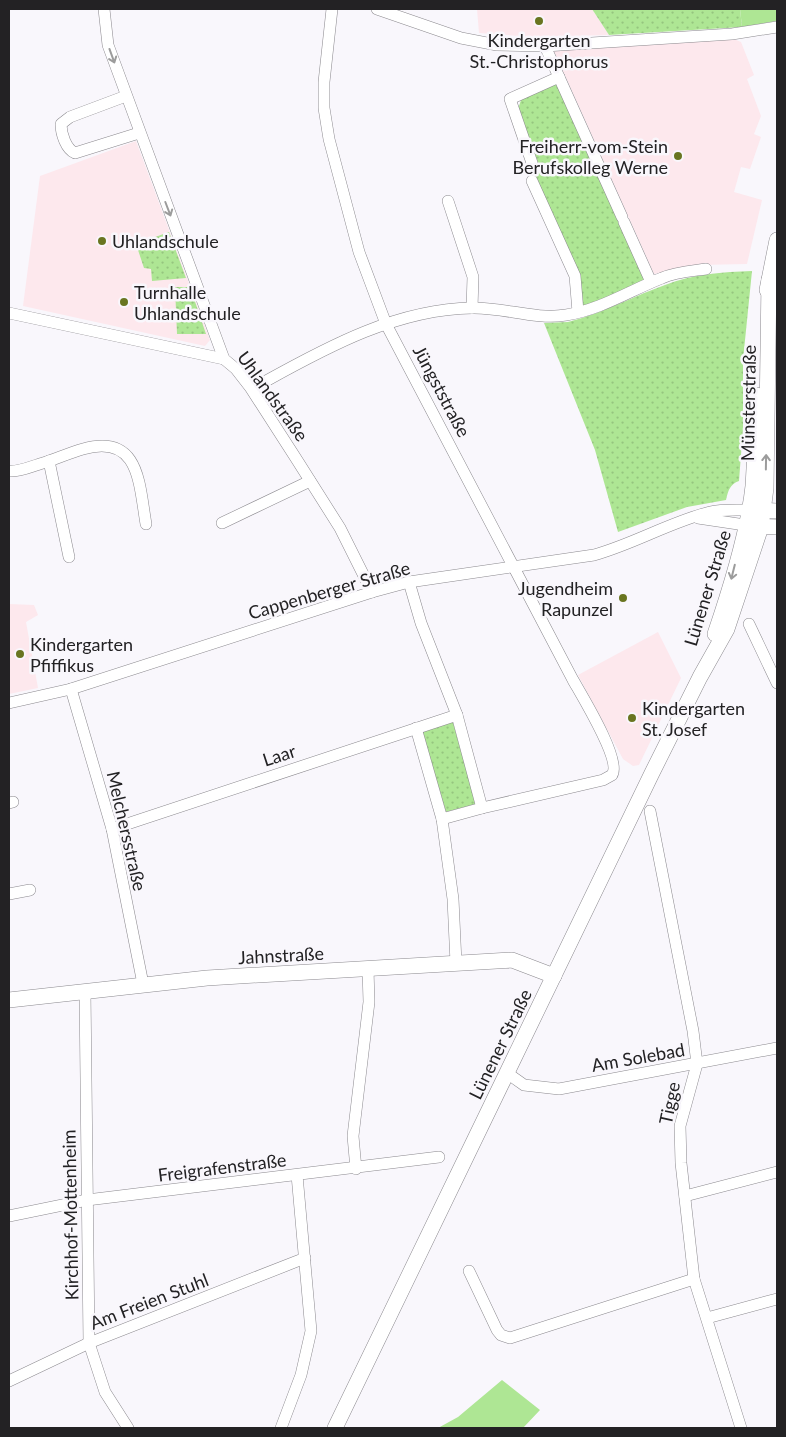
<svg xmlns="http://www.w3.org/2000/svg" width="786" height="1437" font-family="Lato,sans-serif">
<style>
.education{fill:#fde8ed}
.grass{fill:#aee694}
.park{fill:url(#park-dots)}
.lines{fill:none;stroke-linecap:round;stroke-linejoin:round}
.street-casing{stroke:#8b898e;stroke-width:12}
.secondary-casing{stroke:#8b898e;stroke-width:16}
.street{stroke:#fff;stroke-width:11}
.secondary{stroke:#fff;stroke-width:15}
.oneway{stroke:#9c9c9c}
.poi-dot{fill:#697520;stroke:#f9f7fc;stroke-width:2}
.labels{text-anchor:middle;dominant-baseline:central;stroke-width:5;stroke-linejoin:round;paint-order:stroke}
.poi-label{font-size:18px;fill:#232224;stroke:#f9f7fc;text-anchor:start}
.street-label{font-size:18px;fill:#232224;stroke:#f9f7fc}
</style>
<defs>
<pattern id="park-dots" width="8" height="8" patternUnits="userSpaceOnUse" patternTransform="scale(1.25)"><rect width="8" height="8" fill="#aee694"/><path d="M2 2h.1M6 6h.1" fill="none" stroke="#95c57f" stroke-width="1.8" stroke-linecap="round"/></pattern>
</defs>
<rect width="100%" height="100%" fill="#f9f7fc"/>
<g class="education">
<polygon points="477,9 592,9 609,35 532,37 479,33"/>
<polygon points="729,37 741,42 754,75 747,79 761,116 754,134 761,137 750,169 741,167 734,192 762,200 747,264 699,265 654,274 554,51"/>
<polygon points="136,141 210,340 205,346 23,306 40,176"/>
<polygon points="9,604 34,605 38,615 26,622 38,688 9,694"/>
<polygon points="658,632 681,678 639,765 633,766 623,759 578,675"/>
</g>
<g class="grass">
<polygon points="740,9 777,9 777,21 742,27"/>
<polygon points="502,1380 540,1410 523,1428 438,1428 458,1417"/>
</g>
<g class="park">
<polygon points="592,9 740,9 742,27 609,35"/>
<polygon points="559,77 651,282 635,286 581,307 578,275 535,174 541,171 518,109 522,97"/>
<polygon points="169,232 186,278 152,281 151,269 144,268 136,244"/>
<path d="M752,271L743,360V428L739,481C730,484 728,491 726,500L687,507L618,532L595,450L544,323L568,322L582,318C610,309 637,295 665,285C693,274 723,272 752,271Z"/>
<polygon points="175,287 190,287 206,334 177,334"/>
<polygon points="453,722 476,804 446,812 422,732"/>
</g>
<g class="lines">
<g class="street-casing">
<g id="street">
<polyline points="104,9 108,45 224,359 236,369 250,387 297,460 340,528 372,592"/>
<path d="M332,9L324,82V108L329,139L359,252L386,324C449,442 511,561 573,680C582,696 622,761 612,775L603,780L482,808"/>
<polyline points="377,9 461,38 497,45 545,46 732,34 777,27"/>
<polyline points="545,46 622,217"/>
<path d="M126,96L70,117L61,124C61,134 66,149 75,153L139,133"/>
<polyline points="532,163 510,99 559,77"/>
<polyline points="532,181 575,276 578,312"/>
<polyline points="448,201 473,277 472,308"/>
<polyline points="624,222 651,282"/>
<polyline points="9,313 224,359"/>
<path d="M266,381C329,346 398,309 472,308C503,307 535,320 566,315C600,310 631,290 662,278C675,272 692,271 706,269"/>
<polyline points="49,461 69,557"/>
<path d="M9,471C20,472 32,466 43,463C56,459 69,453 83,449C140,433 139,484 146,524"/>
<polyline points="698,518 745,525"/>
<polyline points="222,523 310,481"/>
<polyline points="409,582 421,623 457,715 482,808 442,819 416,728"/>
<polyline points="749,624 777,683"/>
<polyline points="71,689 112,829 143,984"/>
<path d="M9,703L71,689L372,592L409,582L594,555C634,544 670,522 710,512C722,509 736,510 749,510"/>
<polyline points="9,803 13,802"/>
<polyline points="650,811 693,1031 697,1064 680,1126 681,1163 694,1279 741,1428"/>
<polyline points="442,819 453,899 456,963"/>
<polyline points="112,829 457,715"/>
<polyline points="9,894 30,890"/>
<polyline points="85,991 89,1343 105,1392 128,1428"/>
<polyline points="507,1073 524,1085 559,1089 777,1048"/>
<polyline points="356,1169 353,1136 369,1002 368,969"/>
<polyline points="685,1196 777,1172"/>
<polyline points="9,1216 87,1200 439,1157"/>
<polyline points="469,1271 497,1330 501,1335 510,1338 694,1279"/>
<polyline points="707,1318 777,1299"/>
<polyline points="9,1381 89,1343 305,1258"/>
<polyline points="281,1428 301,1375 311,1331 297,1175"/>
</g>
</g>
<g class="secondary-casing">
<g id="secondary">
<polyline points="767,290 777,240"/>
<polyline points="753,510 777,511"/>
<polyline points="752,526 777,527"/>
<path d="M715,634C730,590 748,533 753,486C755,456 756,425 757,395"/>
<polyline points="9,1000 207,978 512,960 554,976"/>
<polyline points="335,1428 652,773 700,677 727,629 761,527 766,488 769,280"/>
</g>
</g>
<use href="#street" class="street"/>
<use href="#secondary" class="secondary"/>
</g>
<defs><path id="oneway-shaft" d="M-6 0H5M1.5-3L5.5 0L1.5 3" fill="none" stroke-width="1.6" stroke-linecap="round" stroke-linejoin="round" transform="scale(1.25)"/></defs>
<g class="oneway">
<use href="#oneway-shaft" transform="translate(112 56) rotate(70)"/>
<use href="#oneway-shaft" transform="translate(168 209) rotate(69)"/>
<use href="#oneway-shaft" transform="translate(766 462) rotate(-89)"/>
<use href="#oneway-shaft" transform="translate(733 572) rotate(104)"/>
</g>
<g class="poi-dot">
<circle cx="539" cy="21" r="5"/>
<circle cx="678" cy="156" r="5"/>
<circle cx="102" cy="241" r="5"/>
<circle cx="124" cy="302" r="5"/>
<circle cx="623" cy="598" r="5"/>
<circle cx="20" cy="654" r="5"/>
<circle cx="632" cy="718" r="5"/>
</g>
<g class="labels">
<g class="poi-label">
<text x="539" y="40" text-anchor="middle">Kindergarten<tspan x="539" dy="21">St.-Christophorus</tspan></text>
<text x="668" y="146" text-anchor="end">Freiherr-vom-Stein<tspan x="668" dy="21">Berufskolleg Werne</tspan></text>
<text x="112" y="241">Uhlandschule</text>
<text x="134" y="292">Turnhalle<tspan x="134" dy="21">Uhlandschule</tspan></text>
<text x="613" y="588" text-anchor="end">Jugendheim<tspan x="613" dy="21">Rapunzel</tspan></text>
<text x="30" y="644">Kindergarten<tspan x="30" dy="21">Pfiffikus</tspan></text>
<text x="642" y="708">Kindergarten<tspan x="642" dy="21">St. Josef</tspan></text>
</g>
<g class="street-label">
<text transform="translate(442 391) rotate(62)">Jüngststraße</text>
<text transform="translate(273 396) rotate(54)">Uhlandstraße</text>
<text transform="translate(748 403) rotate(-89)">Münsterstraße</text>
<text transform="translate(707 588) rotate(-73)">Lünener Straße</text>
<text transform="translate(329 590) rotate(-16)">Cappenberger Straße</text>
<text transform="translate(279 755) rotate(-18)">Laar</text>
<text transform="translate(127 831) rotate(77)">Melchersstraße</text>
<text transform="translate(281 955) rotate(-3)">Jahnstraße</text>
<text transform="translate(500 1044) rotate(-64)">Lünener Straße</text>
<text transform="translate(638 1057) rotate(-10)">Am Solebad</text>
<text transform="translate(669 1103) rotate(-78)">Tigge</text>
<text transform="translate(222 1167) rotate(-7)">Freigrafenstraße</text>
<text transform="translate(70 1215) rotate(-91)">Kirchhof-Mottenheim</text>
<text transform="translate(149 1301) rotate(-21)">Am Freien Stuhl</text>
</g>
</g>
<rect width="786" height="1437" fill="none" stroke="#232224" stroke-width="20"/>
</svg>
